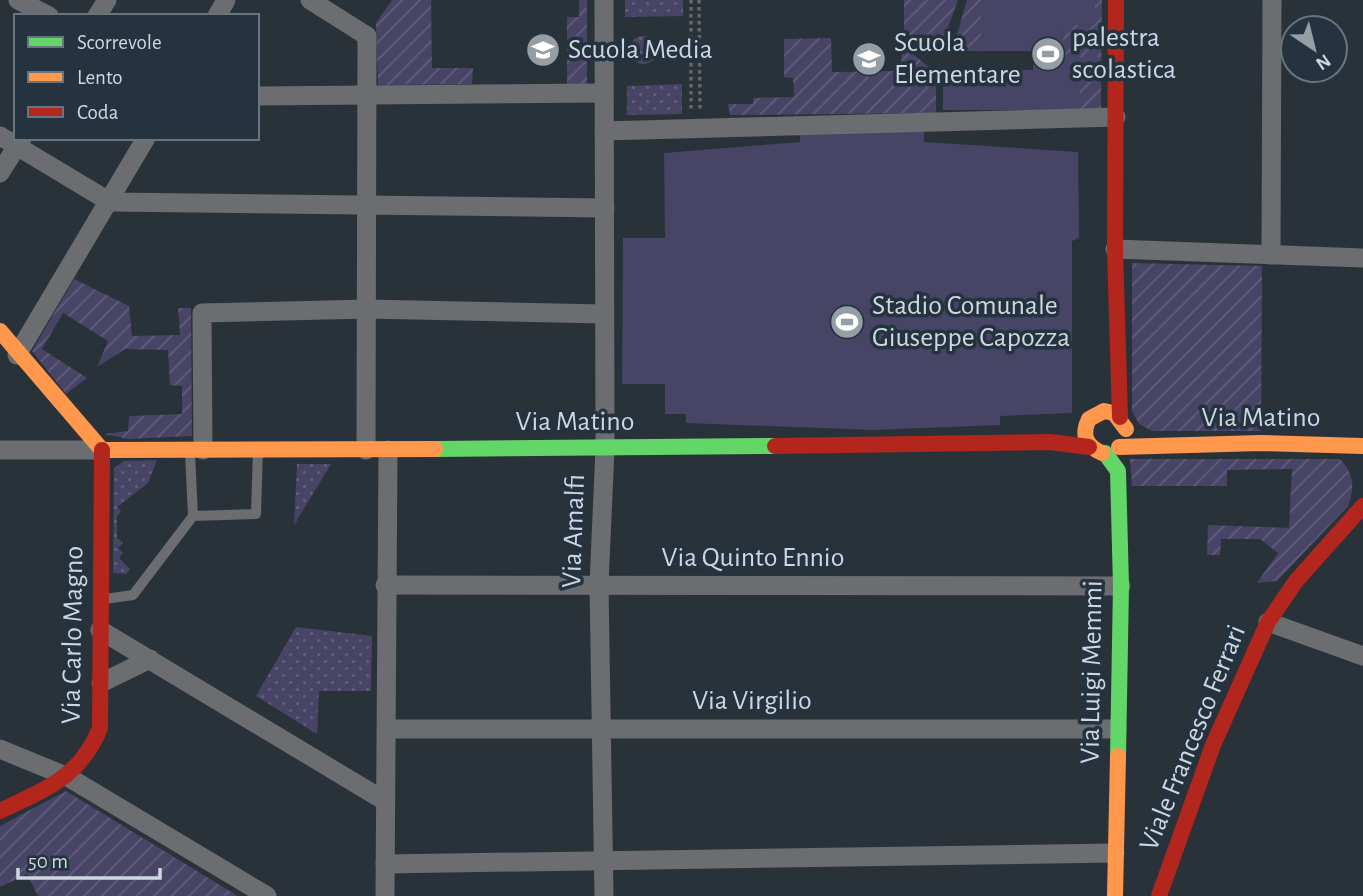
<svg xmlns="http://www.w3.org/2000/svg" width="1363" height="896" font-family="'Alegreya Sans',sans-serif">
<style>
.grass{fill:url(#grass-dots)}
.garden{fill:url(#garden-furrows)}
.pitch{fill:#474466}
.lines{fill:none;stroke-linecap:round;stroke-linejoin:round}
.path{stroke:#64686c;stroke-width:3.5;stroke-dasharray:3.5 3.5;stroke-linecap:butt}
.lane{stroke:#6b6d70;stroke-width:10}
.street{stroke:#6b6d70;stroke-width:19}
.fast{stroke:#63d668;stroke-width:16}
.slow{stroke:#ff974d;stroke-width:16}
.jam{stroke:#b3261e;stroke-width:16}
.labels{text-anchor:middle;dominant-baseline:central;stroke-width:7;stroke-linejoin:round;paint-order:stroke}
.poi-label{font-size:28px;fill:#ced7df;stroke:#24333f;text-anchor:start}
.street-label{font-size:28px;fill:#ced7df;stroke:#24333f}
</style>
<defs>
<pattern id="grass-dots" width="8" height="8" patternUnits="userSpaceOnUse" patternTransform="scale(1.75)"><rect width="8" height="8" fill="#474466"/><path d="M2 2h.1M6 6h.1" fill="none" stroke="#605e7b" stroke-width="1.8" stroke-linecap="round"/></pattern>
<pattern id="garden-furrows" width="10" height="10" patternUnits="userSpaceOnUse" patternTransform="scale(1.75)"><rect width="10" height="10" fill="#474466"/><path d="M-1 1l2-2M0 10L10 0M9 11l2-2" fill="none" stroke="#605e7b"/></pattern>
</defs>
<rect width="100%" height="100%" fill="#2a3239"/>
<g class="grass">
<polygon points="625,0 683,0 683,16 625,17"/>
<circle cx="643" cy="50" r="14"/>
<polygon points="682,84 682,114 627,115 627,86"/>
<polygon points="157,460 148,483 117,507 121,511 117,517 117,538 123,543 118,548 123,553 119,558 130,569 126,574 113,573 114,468 124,461"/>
<polygon points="297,464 331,464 294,525"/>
<polygon points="296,627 372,636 371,691 319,691 317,734 256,696"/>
</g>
<g class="garden">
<polygon points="392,0 431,0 432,68 473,68 472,84 378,85 376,23"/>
<polygon points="579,0 587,0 587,85 567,86 567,17 579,17"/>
<polygon points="904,0 958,0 940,49 904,32"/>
<polygon points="967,0 981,0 981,51 952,51"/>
<polygon points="1095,0 1102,0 1101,109 1080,110 1080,81 1063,57 1063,25 1095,25"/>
<polygon points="831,38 832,72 901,71 902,45 936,73 936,113 730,115 728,104 753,104 753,98 794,97 793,78 784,77 784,39"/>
<polygon points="1132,263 1262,266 1261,431 1152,431 1139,424 1132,411"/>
<polygon points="74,279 129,306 132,336 180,335 178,308 191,308 192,436 128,439 104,434 128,431 129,416 182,414 182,386 170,385 168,350 125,349 97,367 108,341 63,313 42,349 87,378 66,394 32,351"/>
<path d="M1130,459H1340C1354,473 1355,488 1348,506L1277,581L1257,583L1278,553L1260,539H1221L1220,555H1207L1208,525L1289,528L1292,469L1227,470V486H1132Z"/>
<polygon points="66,791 238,896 38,896 27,874 0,887 0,826"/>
</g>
<g class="pitch">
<polygon points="981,0 1095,0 1095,25 1063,25 1064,57 1098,57 1099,81 1080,82 1080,110 943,110 943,71 1033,70 1033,51 981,51"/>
<polygon points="924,131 924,142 1078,152 1079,238 1072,241 1072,413 1000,416 1000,425 873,430 686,423 686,414 665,414 665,384 622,384 623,238 665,238 664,153 800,142 800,132"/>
</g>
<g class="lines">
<g class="path">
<polyline points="691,0 691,110"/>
<polyline points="699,0 700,112"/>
</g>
<g class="lane">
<polyline points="190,453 193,516"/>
<polyline points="105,599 133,595 193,516 256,514 258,450"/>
</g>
<g class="street">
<polyline points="18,0 49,16"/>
<polyline points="310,0 367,36 366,450"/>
<polyline points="97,16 107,0"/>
<polyline points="217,16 226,0"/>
<polyline points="257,96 602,93"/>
<polyline points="604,131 1116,117"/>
<polyline points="0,136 110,202 605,208"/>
<polyline points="0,173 22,138"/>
<polyline points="1115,249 1363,258"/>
<polyline points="1271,255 1272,0"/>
<polyline points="17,355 146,138"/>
<polyline points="0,450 102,450"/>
<polyline points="203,450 202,313 367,309 604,314"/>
<polyline points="385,585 1121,586"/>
<polyline points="1268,622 1363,656"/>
<polyline points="100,630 385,801"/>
<polyline points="101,683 150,659"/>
<polyline points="387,729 1117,729"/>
<polyline points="0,749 68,777 267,896"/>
<polyline points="385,864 1115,853"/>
<polyline points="385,896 388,450"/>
<polyline points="604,896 599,585 605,448 604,0"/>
</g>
<g class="fast">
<polyline points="435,449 775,446"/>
<polyline points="1105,453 1118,471 1121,586 1118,756"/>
</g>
<g class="slow">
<polyline points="0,331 102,450"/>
<polyline points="1119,447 1261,443 1363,446"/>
<polyline points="102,450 435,449"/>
<path d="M1102,453C1086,446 1081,435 1089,419L1104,411L1114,413L1126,429"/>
<polyline points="1115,896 1118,756"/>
</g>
<g class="jam">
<polyline points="1116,0 1115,249 1120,417"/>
<polyline points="775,446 1050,442 1089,447"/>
<path d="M0,811C45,789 80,778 100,728L102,450"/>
<polyline points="1159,896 1213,745 1268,622 1296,581 1363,506"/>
</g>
</g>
<defs>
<g id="school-disc" transform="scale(1.75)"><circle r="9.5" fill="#959da5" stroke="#24333f"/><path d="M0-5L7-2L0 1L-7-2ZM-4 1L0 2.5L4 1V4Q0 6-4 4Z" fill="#fff"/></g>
<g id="stadium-disc" transform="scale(1.75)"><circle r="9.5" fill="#959da5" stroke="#24333f"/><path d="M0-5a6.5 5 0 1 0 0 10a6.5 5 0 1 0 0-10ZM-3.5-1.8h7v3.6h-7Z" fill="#fff"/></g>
</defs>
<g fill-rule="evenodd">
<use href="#school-disc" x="543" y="50"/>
<use href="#stadium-disc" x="1048" y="54"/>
<use href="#school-disc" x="869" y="59"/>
<use href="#stadium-disc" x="847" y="322"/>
</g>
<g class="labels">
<g class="poi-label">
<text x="1072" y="38">palestra<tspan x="1072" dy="32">scolastica</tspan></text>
<text x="894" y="43">Scuola<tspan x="894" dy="32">Elementare</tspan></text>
<text x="568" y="50">Scuola Media</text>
<text x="872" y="306">Stadio Comunale<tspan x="872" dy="32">Giuseppe Capozza</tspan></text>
</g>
<g class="street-label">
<text x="1261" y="418">Via Matino</text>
<text x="575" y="422">Via Matino</text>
<text transform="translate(574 531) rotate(-88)">Via Amalfi</text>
<text x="753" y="558">Via Quinto Ennio</text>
<text transform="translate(73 635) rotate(-89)">Via Carlo Magno</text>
<text transform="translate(1092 672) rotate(-89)">Via Luigi Memmi</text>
<text x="752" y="701">Via Virgilio</text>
<text transform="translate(1193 738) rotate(-68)">Viale Francesco Ferrari</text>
</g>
</g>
<rect x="14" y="14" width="245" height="126" fill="#24333f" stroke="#68757f" stroke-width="2"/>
<rect x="28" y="37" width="35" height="10" fill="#63d668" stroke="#68757f" stroke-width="2"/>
<text x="77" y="49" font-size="21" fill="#ced7df">Scorrevole</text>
<rect x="28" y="72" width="35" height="10" fill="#ff974d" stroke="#68757f" stroke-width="2"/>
<text x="77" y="84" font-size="21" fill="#ced7df">Lento</text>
<rect x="28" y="107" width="35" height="10" fill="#b3261e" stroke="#68757f" stroke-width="2"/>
<text x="77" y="119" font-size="21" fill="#ced7df">Coda</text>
<g transform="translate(1314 49) rotate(145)"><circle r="33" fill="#24333f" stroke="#68757f" stroke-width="2"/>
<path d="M0-5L12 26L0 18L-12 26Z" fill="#959da5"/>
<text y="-10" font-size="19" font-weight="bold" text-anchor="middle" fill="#ced7df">N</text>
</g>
<path d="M18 868v10h142v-10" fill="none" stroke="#ced7df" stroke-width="3.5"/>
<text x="28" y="868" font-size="21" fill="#ced7df" stroke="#24333f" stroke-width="5" paint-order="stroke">50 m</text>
</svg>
